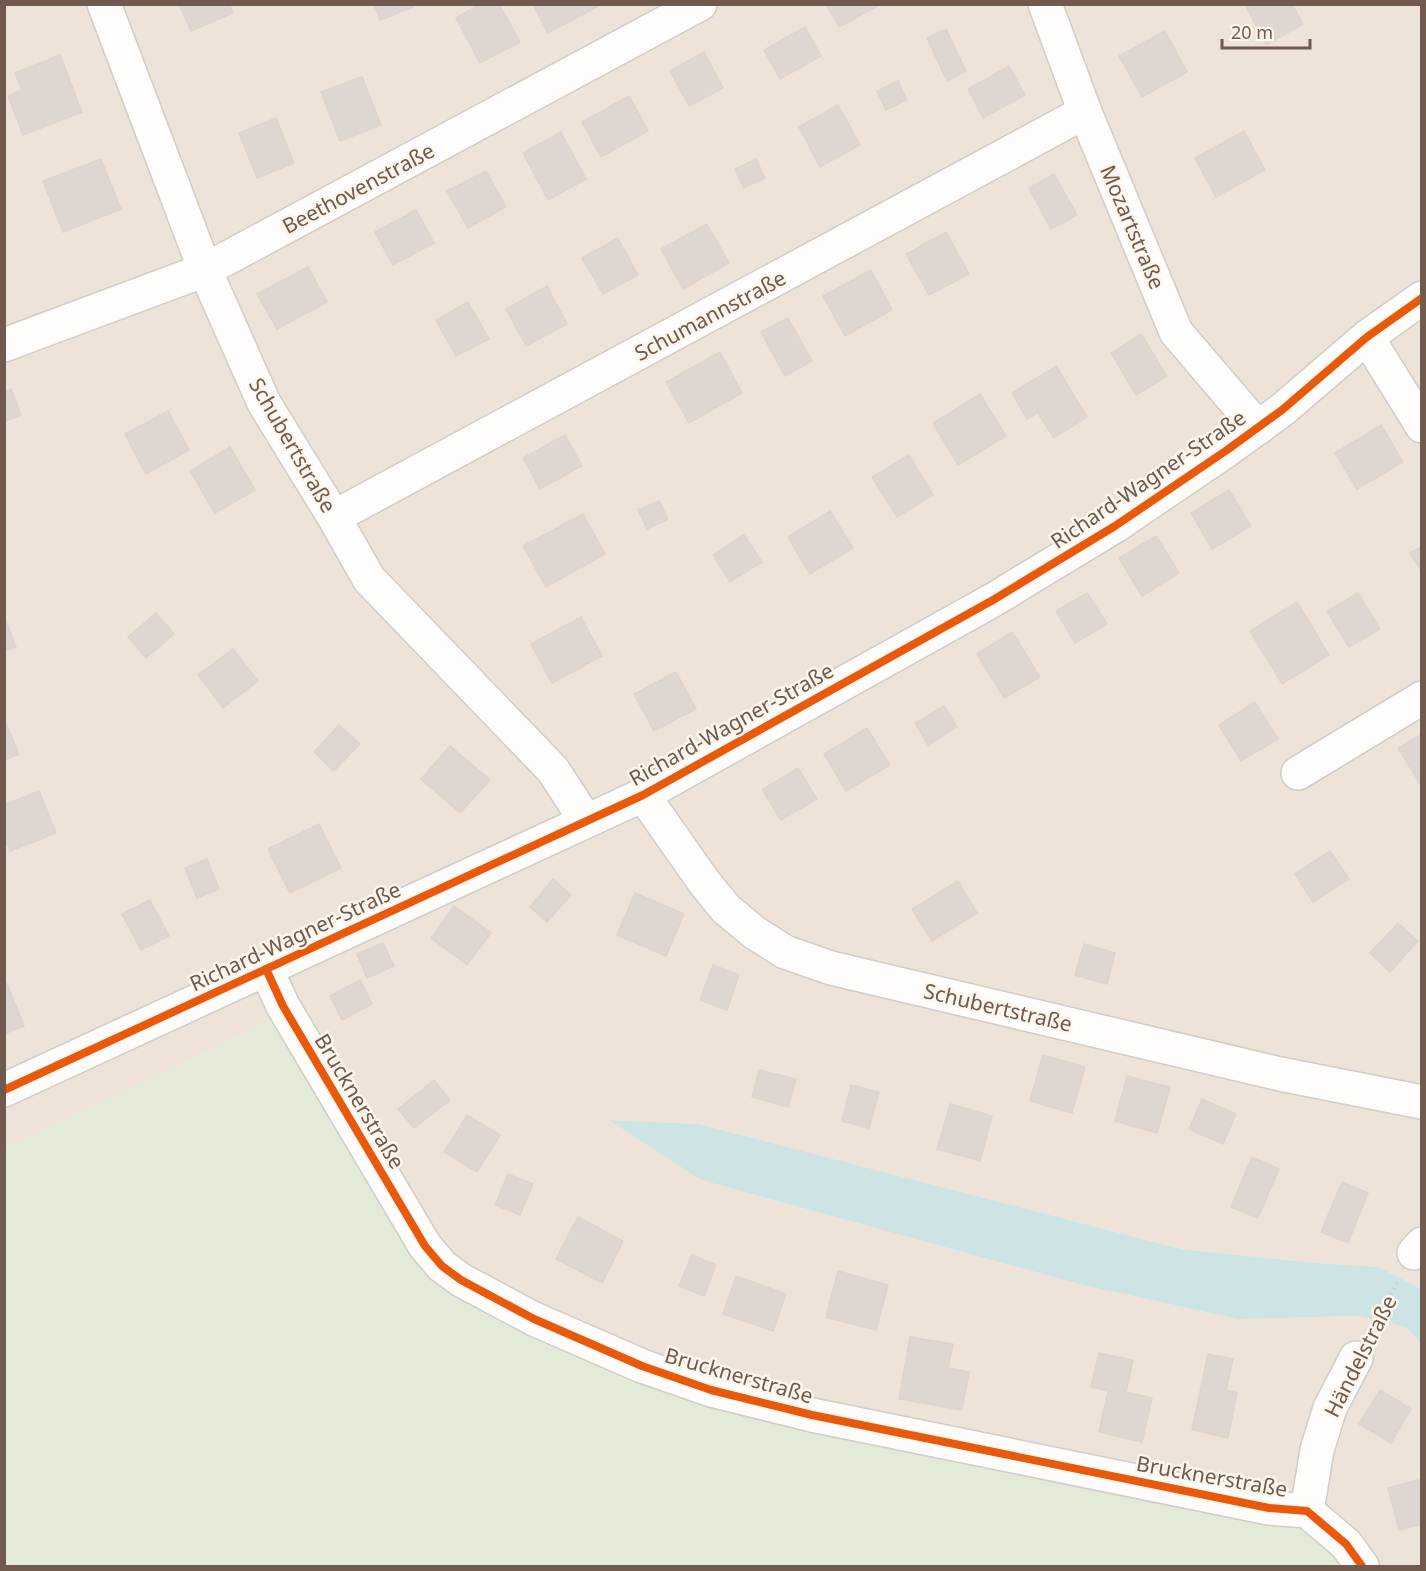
<svg xmlns="http://www.w3.org/2000/svg" width="1426" height="1571" font-family="'Noto Sans',sans-serif">
<style>
.residential{fill:#ede3d9}
.green{fill:#e3ead7}
.water{fill:#cee3e4}
.building{fill:#ded6d0;stroke:#ddd4cd;stroke-width:1.5}
.lines{fill:none;stroke-linecap:round;stroke-linejoin:round}
.minor-casing{stroke:#d2ccc6;stroke-width:36}
.path{stroke:#d5d0cb;stroke-width:4;stroke-dasharray:1.5 4.5;stroke-linecap:butt}
.minor{stroke:#fefdfc;stroke-width:33}
.cycleway-casing{stroke:#fdf6ec;stroke-width:11}
.cycleway{stroke:#e8590c;stroke-width:8}
.labels{text-anchor:middle;dominant-baseline:central;stroke-width:5;stroke-linejoin:round;paint-order:stroke}
.street-label{font-size:21px;fill:#70594e;stroke:#fdf6ec}
</style>
<rect width="100%" height="100%" fill="#f5f0ea"/>
<polygon class="residential" points="5,5 1421,5 1421,1289 1379,1267 1316,1263 1181,1249 698,1124 611,1120 701,1180 1083,1285 1238,1319 1357,1316 1406,1327 1421,1344 1421,1566 1350,1566 621,1375 423,1271 278,1017 5,1150"/>
<polygon class="green" points="278,1017 423,1271 621,1375 710,1398 1294,1522 1339,1550 1350,1566 5,1566 5,1150"/>
<polygon class="water" points="609,1120 698,1124 1181,1249 1316,1263 1379,1267 1421,1289 1421,1344 1406,1327 1357,1316 1238,1319 1083,1285 701,1180"/>
<g class="building">
<polygon points="179,4 229,4 233,13 191,31"/>
<polygon points="374,4 412,4 413,7 380,20"/>
<polygon points="480,4 499,4 520,42 480,63 456,18"/>
<polygon points="533,4 602,4 548,33"/>
<polygon points="826,4 881,4 839,27"/>
<polygon points="1245,4 1292,4 1303,24 1266,45"/>
<polygon points="805,27 821,56 780,79 764,50"/>
<polygon points="946,29 966,71 947,81 927,38"/>
<polygon points="1165,31 1187,72 1142,97 1119,56"/>
<polygon points="704,52 723,88 689,106 670,71"/>
<polygon points="60,55 82,112 23,135 8,96 22,90 15,73"/>
<polygon points="1009,66 1025,95 983,118 968,89"/>
<polygon points="362,77 381,125 340,141 321,92"/>
<polygon points="898,81 907,100 886,110 877,91"/>
<polygon points="629,96 648,131 601,157 582,122"/>
<polygon points="838,105 860,145 820,167 799,127"/>
<polygon points="276,118 294,163 257,178 239,133"/>
<polygon points="1244,131 1265,170 1216,197 1195,158"/>
<polygon points="561,132 586,179 548,200 523,153"/>
<polygon points="101,159 121,209 63,232 43,181"/>
<polygon points="756,159 765,178 744,188 735,169"/>
<polygon points="486,171 506,207 468,228 447,191"/>
<polygon points="1054,174 1077,215 1051,229 1029,188"/>
<polygon points="416,210 434,243 393,265 375,232"/>
<polygon points="707,224 729,263 683,289 661,249"/>
<polygon points="946,232 969,274 929,295 906,254"/>
<polygon points="618,238 638,275 603,294 582,258"/>
<polygon points="308,267 327,302 277,329 257,294"/>
<polygon points="871,270 892,310 845,336 823,296"/>
<polygon points="547,286 567,324 526,346 506,309"/>
<polygon points="468,302 489,339 456,356 436,320"/>
<polygon points="788,318 812,361 785,376 761,332"/>
<polygon points="1141,334 1167,376 1136,395 1111,353"/>
<polygon points="720,352 742,393 689,423 666,382"/>
<polygon points="1056,366 1087,417 1054,438 1038,413 1027,419 1012,393"/>
<polygon points="11,389 21,415 4,422 4,392"/>
<polygon points="980,394 1006,436 958,465 933,423"/>
<polygon points="168,411 189,450 146,474 125,434"/>
<polygon points="1381,425 1403,462 1357,489 1335,453"/>
<polygon points="565,435 582,466 540,489 523,458"/>
<polygon points="230,447 255,490 215,513 190,471"/>
<polygon points="909,455 933,495 897,517 872,477"/>
<polygon points="1229,490 1251,526 1212,549 1191,513"/>
<polygon points="659,501 668,519 647,529 638,510"/>
<polygon points="830,511 853,548 810,574 788,537"/>
<polygon points="583,514 605,554 546,587 523,546"/>
<polygon points="744,535 762,562 730,582 713,555"/>
<polygon points="1156,536 1179,573 1142,596 1119,558"/>
<polygon points="1422,546 1422,572 1410,553"/>
<polygon points="1087,593 1107,624 1075,643 1056,611"/>
<polygon points="1358,593 1380,629 1349,647 1327,611"/>
<polygon points="1297,602 1329,655 1282,684 1250,631"/>
<polygon points="156,613 174,634 146,658 128,637"/>
<polygon points="4,616 16,647 4,651"/>
<polygon points="581,617 602,656 552,683 531,644"/>
<polygon points="1012,632 1040,677 1004,698 977,654"/>
<polygon points="233,649 258,681 223,708 198,675"/>
<polygon points="676,672 696,709 654,731 634,694"/>
<polygon points="1255,702 1278,739 1241,761 1219,725"/>
<polygon points="944,706 957,727 928,745 915,723"/>
<polygon points="4,719 19,754 4,760"/>
<polygon points="339,725 360,744 334,771 314,752"/>
<polygon points="867,728 890,765 846,791 824,754"/>
<polygon points="1422,734 1422,785 1421,785 1398,748"/>
<polygon points="450,746 490,780 460,813 421,779"/>
<polygon points="798,768 817,799 781,820 762,790"/>
<polygon points="39,791 56,833 10,851 4,838 4,805"/>
<polygon points="319,824 341,868 290,893 268,849"/>
<polygon points="1330,851 1349,879 1313,902 1295,874"/>
<polygon points="207,859 219,889 197,898 185,868"/>
<polygon points="553,879 571,895 547,922 530,907"/>
<polygon points="958,881 977,913 932,941 912,909"/>
<polygon points="635,893 684,914 666,956 617,935"/>
<polygon points="150,900 169,936 141,950 122,914"/>
<polygon points="454,906 491,933 467,965 431,938"/>
<polygon points="1398,923 1418,941 1390,972 1370,953"/>
<polygon points="383,943 394,966 367,978 357,954"/>
<polygon points="1084,944 1115,953 1107,984 1075,975"/>
<polygon points="713,965 739,975 727,1010 700,1000"/>
<polygon points="360,980 372,1004 342,1020 330,996"/>
<polygon points="7,984 24,1026 4,1034 4,985"/>
<polygon points="1043,1055 1085,1067 1072,1113 1030,1101"/>
<polygon points="759,1070 796,1079 788,1107 752,1097"/>
<polygon points="1127,1076 1170,1087 1157,1133 1115,1121"/>
<polygon points="434,1080 450,1100 414,1128 398,1109"/>
<polygon points="851,1085 879,1092 869,1128 842,1121"/>
<polygon points="1202,1099 1236,1114 1223,1144 1189,1129"/>
<polygon points="950,1104 992,1116 980,1161 937,1149"/>
<polygon points="467,1115 500,1135 477,1172 444,1152"/>
<polygon points="1252,1157 1279,1169 1258,1218 1231,1207"/>
<polygon points="508,1174 533,1184 520,1215 495,1205"/>
<polygon points="1342,1182 1368,1193 1348,1243 1321,1232"/>
<polygon points="578,1217 623,1241 602,1283 556,1259"/>
<polygon points="692,1255 716,1265 704,1296 679,1286"/>
<polygon points="838,1271 888,1285 876,1330 826,1317"/>
<polygon points="736,1276 786,1294 773,1331 723,1314"/>
<polygon points="910,1337 953,1344 948,1368 969,1372 962,1410 899,1399"/>
<polygon points="1099,1353 1133,1360 1126,1392 1152,1398 1142,1442 1099,1432 1108,1391 1091,1387"/>
<polygon points="1208,1354 1233,1359 1226,1390 1237,1393 1228,1438 1192,1430"/>
<polygon points="1380,1390 1411,1409 1391,1443 1359,1424"/>
<polygon points="1422,1479 1422,1524 1399,1530 1388,1488"/>
</g>
<g class="lines">
<g class="minor-casing">
<g id="minor">
<polyline points="104,4 205,270 264,403 334,517 369,579 553,770 586,821"/>
<polyline points="1045,4 1085,112 1176,332 1258,428"/>
<polyline points="1367,337 1422,426"/>
<polyline points="4,345 205,270 700,4"/>
<polyline points="334,517 1085,112"/>
<polyline points="1298,773 1422,698"/>
<polyline points="643,795 704,882 726,909 755,933 785,952 831,968 1280,1074 1422,1102"/>
<polyline points="266,969 283,1006 425,1246 442,1266 461,1280 534,1319 642,1366 711,1390 812,1415 1269,1508 1307,1511 1346,1544 1362,1566"/>
<polyline points="4,1090 643,795 993,600 1115,526 1227,450 1282,410 1367,337 1422,298"/>
<polyline points="1414,1253 1422,1244"/>
<polyline points="1307,1511 1317,1450 1330,1408 1356,1358"/>
</g>
</g>
<polyline class="path" points="1370,1331 1399,1280"/>
<use href="#minor" class="minor"/>
<g class="cycleway-casing">
<g id="cycleway">
<polyline points="266,969 283,1006 425,1246 442,1266 461,1280 534,1319 642,1366 711,1390 812,1415 1269,1508 1307,1511 1346,1544 1362,1566"/>
<polyline points="4,1090 643,795 993,600 1115,526 1227,450 1282,410 1367,337 1422,298"/>
</g>
</g>
<use href="#cycleway" class="cycleway"/>
</g>
<g class="labels">
<g class="street-label">
<text transform="translate(358 188) rotate(-28)">Beethovenstraße</text>
<text transform="translate(1133 227) rotate(67)">Mozartstraße</text>
<text transform="translate(710 315) rotate(-28)">Schumannstraße</text>
<text transform="translate(293 445) rotate(60)">Schubertstraße</text>
<text transform="translate(1148 479) rotate(-34)">Richard-Wagner-Straße</text>
<text transform="translate(731 724) rotate(-29)">Richard-Wagner-Straße</text>
<text transform="translate(295 936) rotate(-25)">Richard-Wagner-Straße</text>
<text transform="translate(998 1007) rotate(13)">Schubertstraße</text>
<text transform="translate(360 1101) rotate(59)">Brucknerstraße</text>
<text transform="translate(1360 1356) rotate(-63)">Händelstraße</text>
<text transform="translate(739 1375) rotate(16)">Brucknerstraße</text>
<text transform="translate(1212 1476) rotate(10)">Brucknerstraße</text>
</g>
</g>
<rect width="1426" height="1571" fill="none" stroke="#70594e" stroke-width="12"/>
<path d="M1222 39v9h88v-9" fill="none" stroke="#70594e" stroke-width="3"/>
<text x="1231" y="39" font-size="18" fill="#70594e" stroke="#fdf6ec" stroke-width="4.5" paint-order="stroke">20 m</text>
</svg>
